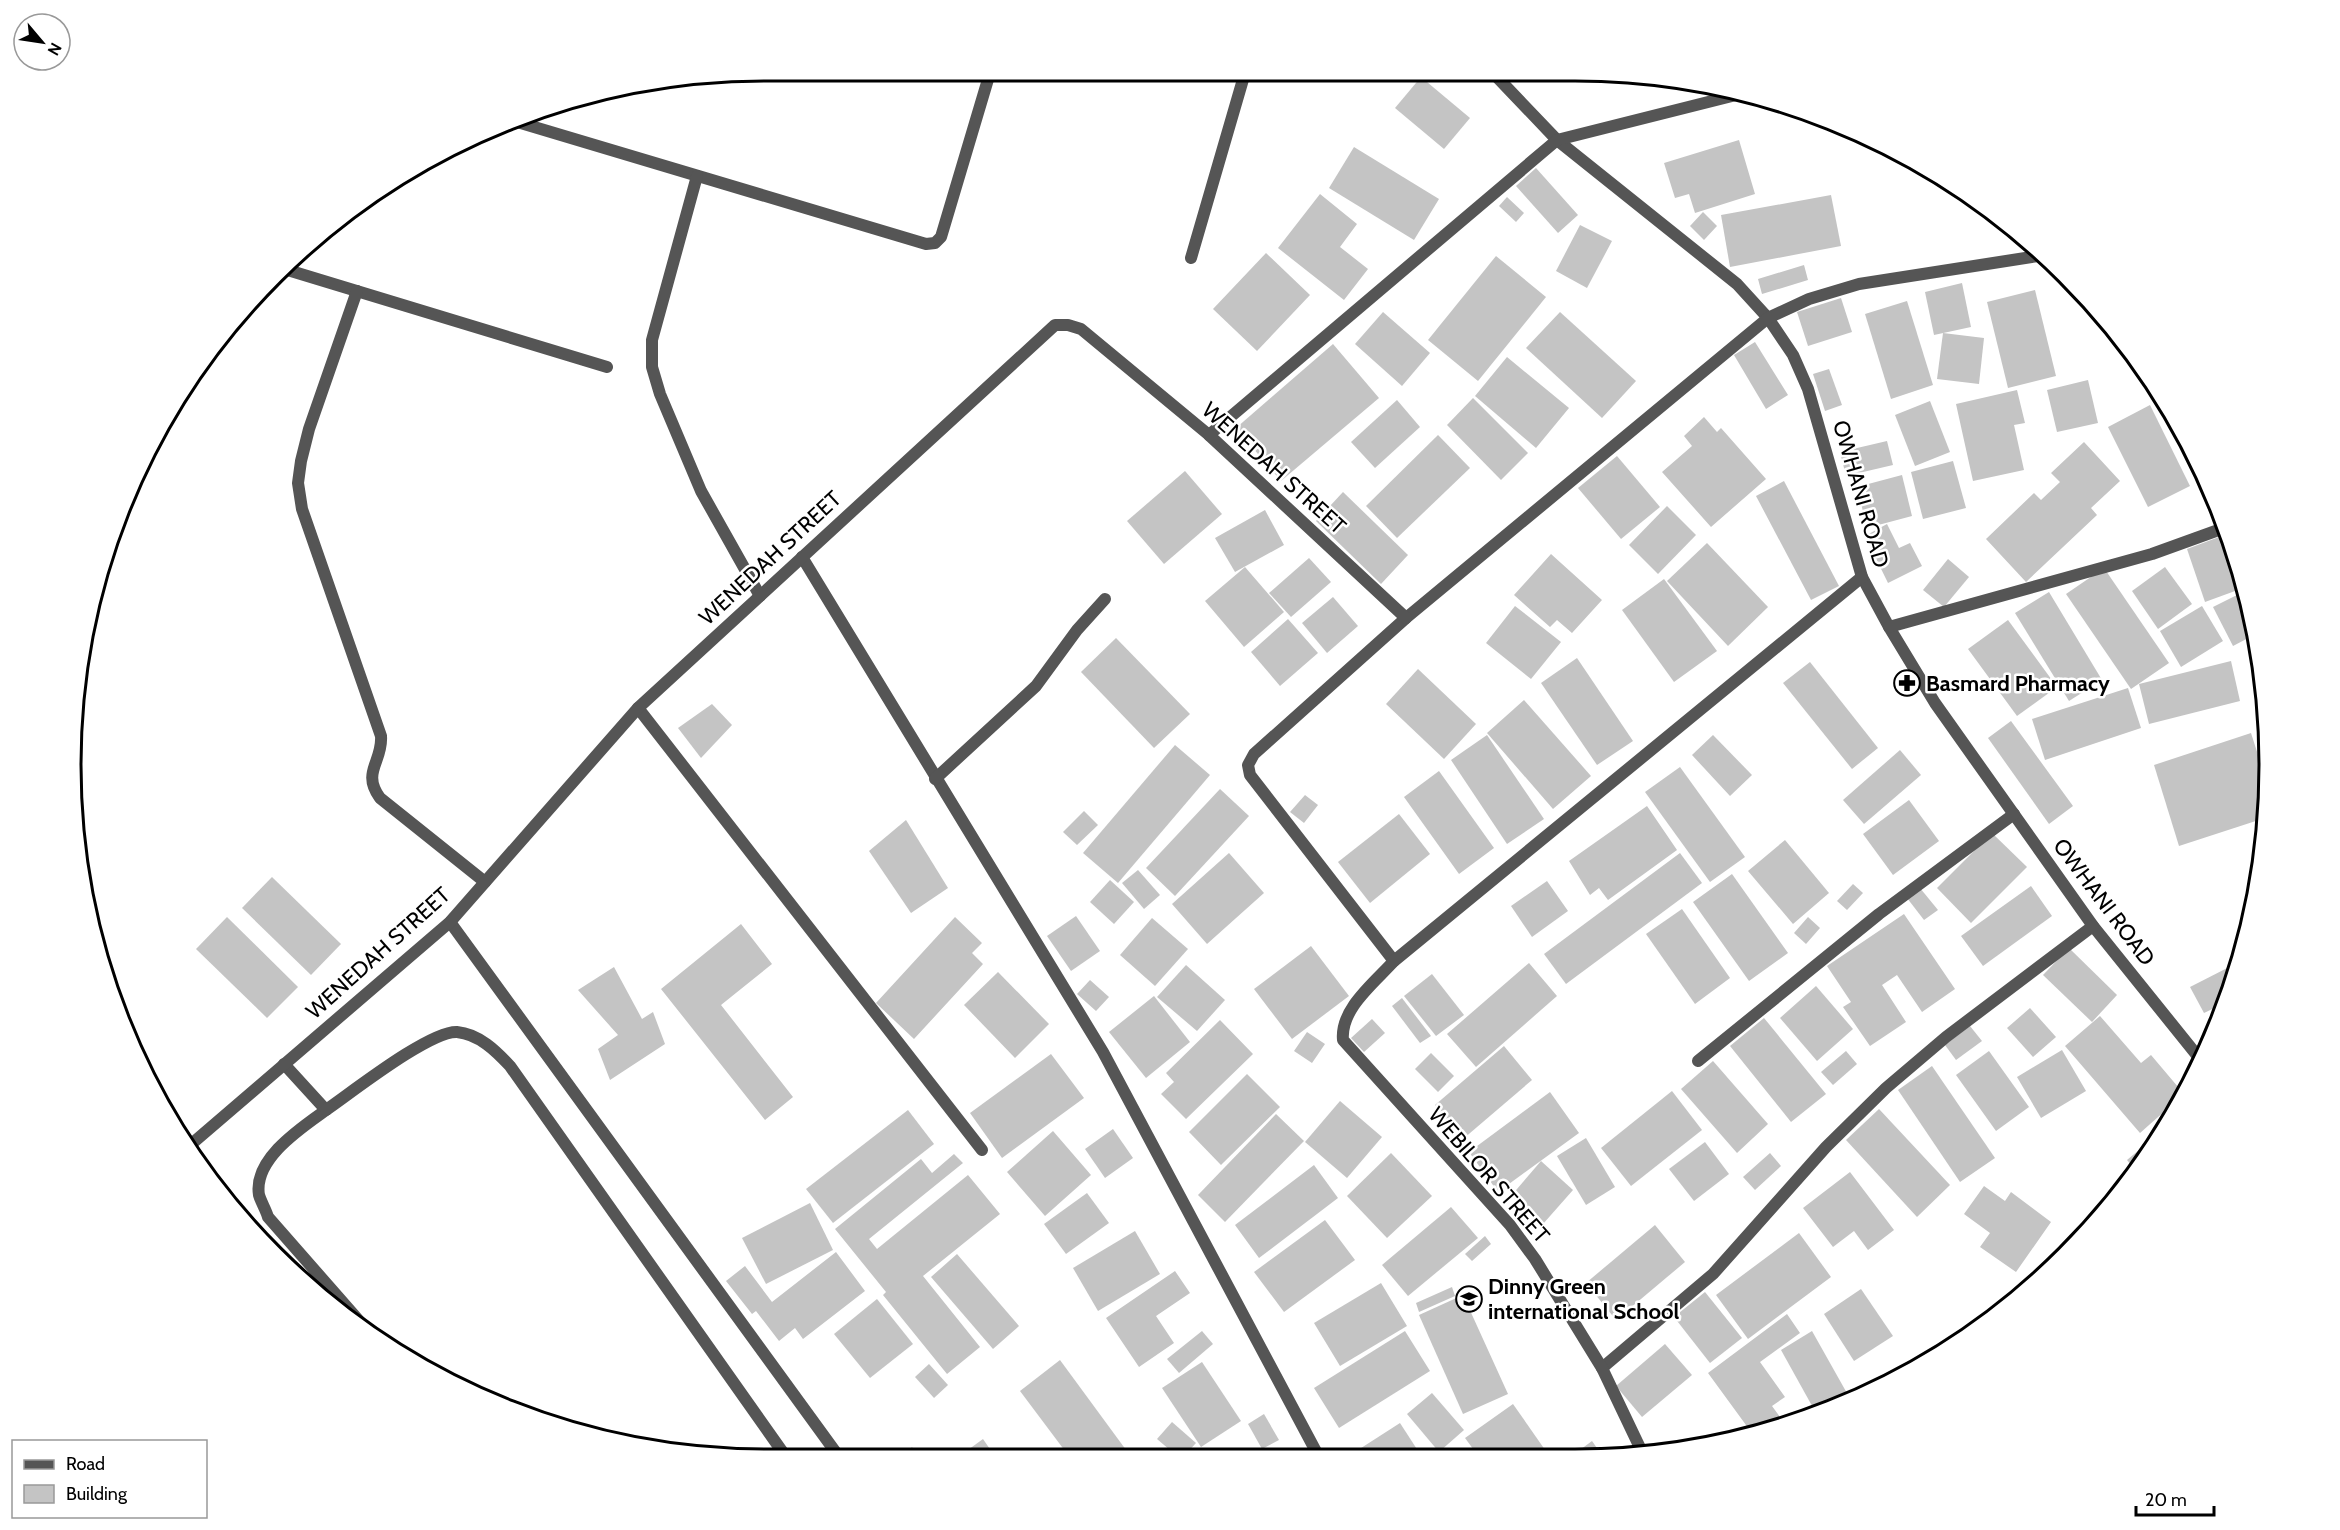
<svg xmlns="http://www.w3.org/2000/svg" width="2340" height="1530" font-family="Cabin,sans-serif">
<style>
.building{fill:#c4c4c4}
.lines{fill:none;stroke-linecap:round;stroke-linejoin:round}
.minor{stroke:#555;stroke-width:12}
.labels{text-anchor:middle;dominant-baseline:central;stroke-width:5;stroke-linejoin:round;paint-order:stroke}
.street-label{font-size:22px;fill:#000;stroke:#fff}
.poi-label{font-size:22px;font-weight:bold;fill:#000;stroke:#fff;text-anchor:start}
.rim{fill:none;stroke:#000;stroke-width:3}
</style>
<rect width="100%" height="100%" fill="#fff"/>
<g class="building">
<polygon points="1421,77 1470,118 1444,149 1395,108"/>
<polygon points="1739,140 1755,194 1695,213 1689,194 1675,198 1664,163"/>
<polygon points="1354,147 1439,199 1414,240 1329,188"/>
<polygon points="1536,168 1578,215 1558,233 1516,186"/>
<polygon points="1320,194 1357,224 1340,247 1368,269 1344,300 1278,248"/>
<polygon points="1831,195 1841,246 1730,267 1721,215"/>
<polygon points="1507,197 1524,213 1516,222 1499,206"/>
<polygon points="1703,212 1717,226 1704,240 1690,226"/>
<polygon points="1580,225 1612,241 1587,288 1556,271"/>
<polygon points="1266,253 1310,295 1257,351 1213,309"/>
<polygon points="1496,256 1546,297 1478,381 1428,340"/>
<polygon points="1804,265 1808,280 1762,294 1758,279"/>
<polygon points="1962,283 1971,327 1934,335 1925,292"/>
<polygon points="2035,290 2056,376 2008,388 1987,302"/>
<polygon points="1841,298 1852,332 1808,346 1797,312"/>
<polygon points="1907,301 1933,385 1891,399 1865,314"/>
<polygon points="1383,312 1430,353 1402,386 1355,344"/>
<polygon points="1560,312 1636,381 1602,418 1526,348"/>
<polygon points="1943,333 1984,338 1979,384 1937,379"/>
<polygon points="1755,342 1788,395 1766,409 1734,355"/>
<polygon points="1333,344 1379,398 1281,481 1236,428"/>
<polygon points="1507,357 1569,408 1536,448 1475,396"/>
<polygon points="1829,369 1842,405 1825,411 1813,374"/>
<polygon points="2088,380 2098,423 2057,432 2047,390"/>
<polygon points="2017,390 2025,423 2014,425 2024,470 1973,481 1956,404"/>
<polygon points="1473,398 1528,453 1501,480 1447,425"/>
<polygon points="1397,400 1420,427 1375,468 1351,442"/>
<polygon points="1930,401 1950,452 1915,466 1895,415"/>
<polygon points="2150,405 2190,486 2148,507 2108,427"/>
<polygon points="1704,417 1717,432 1721,428 1766,479 1711,527 1662,472 1692,446 1684,436"/>
<polygon points="1438,435 1470,468 1397,538 1366,506"/>
<polygon points="1887,441 1893,465 1846,476 1840,452"/>
<polygon points="2084,442 2120,481 2091,508 2097,515 2026,582 1986,539 2034,493 2041,500 2060,482 2051,473"/>
<polygon points="1617,456 1660,507 1621,539 1578,488"/>
<polygon points="1953,461 1966,508 1923,519 1911,472"/>
<polygon points="1185,471 1222,514 1164,564 1127,521"/>
<polygon points="1902,475 1912,516 1867,528 1857,487"/>
<polygon points="1784,481 1839,586 1811,600 1756,496"/>
<polygon points="1343,492 1408,555 1381,584 1316,521"/>
<polygon points="1667,506 1696,535 1658,574 1629,545"/>
<polygon points="1265,510 1284,545 1235,572 1215,538"/>
<polygon points="1887,524 1899,548 1910,543 1922,566 1888,583 1865,536"/>
<polygon points="2227,534 2246,587 2205,602 2187,549"/>
<polygon points="1707,543 1768,607 1728,646 1667,581"/>
<polygon points="1551,554 1602,600 1572,633 1557,620 1550,627 1514,595"/>
<polygon points="1309,558 1331,582 1291,617 1269,593"/>
<polygon points="1948,559 1969,577 1944,607 1923,590"/>
<polygon points="1245,567 1284,612 1244,647 1205,601"/>
<polygon points="2165,567 2192,604 2158,629 2132,591"/>
<polygon points="2104,568 2169,663 2131,689 2066,594"/>
<polygon points="1664,579 1717,651 1674,682 1622,610"/>
<polygon points="2247,590 2254,635 2233,646 2213,607"/>
<polygon points="2049,592 2102,680 2069,701 2015,613"/>
<polygon points="1333,597 1358,626 1327,653 1302,623"/>
<polygon points="1515,606 1561,642 1531,679 1486,643"/>
<polygon points="2202,606 2223,641 2181,667 2160,631"/>
<polygon points="1288,619 1318,653 1280,686 1251,652"/>
<polygon points="2008,620 2057,687 2017,716 1968,649"/>
<polygon points="1116,638 1190,714 1154,748 1081,672"/>
<polygon points="1577,658 1633,741 1597,765 1541,683"/>
<polygon points="2231,661 2240,701 2149,724 2139,684"/>
<polygon points="1810,662 1878,748 1852,769 1783,683"/>
<polygon points="1418,669 1476,724 1444,759 1386,704"/>
<polygon points="2128,688 2141,728 2045,760 2032,719"/>
<polygon points="1524,700 1591,776 1553,809 1487,733"/>
<polygon points="712,704 732,725 701,758 678,728"/>
<polygon points="2011,721 2073,806 2049,824 1988,738"/>
<polygon points="2251,733 2266,780 2265,818 2179,846 2154,765"/>
<polygon points="1487,735 1544,819 1507,844 1451,760"/>
<polygon points="1713,735 1752,775 1730,796 1692,755"/>
<polygon points="1175,745 1210,775 1118,883 1083,853"/>
<polygon points="1900,750 1921,775 1864,824 1843,800"/>
<polygon points="1680,767 1745,857 1710,882 1645,792"/>
<polygon points="1439,771 1494,848 1459,874 1404,797"/>
<polygon points="1220,789 1249,816 1175,896 1146,868"/>
<polygon points="1305,795 1318,805 1304,823 1290,812"/>
<polygon points="1909,800 1939,841 1893,875 1863,834"/>
<polygon points="1647,806 1677,850 1608,900 1599,888 1590,895 1569,861"/>
<polygon points="1084,811 1098,825 1077,845 1063,832"/>
<polygon points="1399,814 1430,854 1370,903 1338,862"/>
<polygon points="906,820 948,888 911,913 869,851"/>
<polygon points="1992,833 2027,867 1971,923 1937,888"/>
<polygon points="1785,840 1829,893 1793,924 1748,871"/>
<polygon points="1229,853 1264,893 1207,944 1172,904"/>
<polygon points="1680,853 1702,883 1566,984 1544,954"/>
<polygon points="1138,870 1160,895 1144,909 1122,883"/>
<polygon points="1732,874 1788,953 1749,981 1693,902"/>
<polygon points="272,877 341,944 311,975 242,908"/>
<polygon points="1110,880 1134,902 1114,924 1090,902"/>
<polygon points="1547,881 1568,911 1532,937 1511,906"/>
<polygon points="1853,884 1863,893 1847,910 1837,901"/>
<polygon points="2031,886 2052,916 1983,966 1961,936"/>
<polygon points="1920,888 1938,910 1924,920 1907,898"/>
<polygon points="1682,909 1730,978 1695,1004 1646,934"/>
<polygon points="1904,914 1955,989 1922,1012 1897,975 1882,985 1906,1022 1870,1046 1843,1007 1851,1002 1827,966"/>
<polygon points="1076,916 1100,951 1071,971 1047,936"/>
<polygon points="227,917 298,987 267,1018 196,949"/>
<polygon points="955,917 982,943 972,953 983,964 914,1039 876,1003"/>
<polygon points="1808,917 1820,928 1806,944 1794,933"/>
<polygon points="1152,918 1188,949 1155,986 1120,955"/>
<polygon points="741,924 772,964 721,1005 793,1097 765,1120 661,989"/>
<polygon points="1311,946 1349,996 1292,1039 1254,989"/>
<polygon points="2069,948 2117,995 2092,1022 2043,975"/>
<polygon points="2239,962 2227,1002 2204,1013 2190,987"/>
<polygon points="1529,963 1557,996 1476,1067 1447,1034"/>
<polygon points="1186,965 1225,1000 1197,1031 1157,997"/>
<polygon points="614,967 642,1019 653,1012 665,1044 610,1080 598,1049 618,1035 578,990"/>
<polygon points="998,972 1049,1024 1015,1058 964,1005"/>
<polygon points="1432,974 1464,1015 1436,1036 1404,996"/>
<polygon points="1090,980 1109,997 1096,1011 1077,994"/>
<polygon points="1816,986 1853,1029 1817,1061 1780,1018"/>
<polygon points="1154,996 1190,1042 1146,1078 1109,1032"/>
<polygon points="1402,998 1431,1036 1420,1043 1392,1006"/>
<polygon points="2030,1008 2056,1037 2033,1057 2007,1028"/>
<polygon points="2100,1016 2141,1063 2151,1055 2184,1094 2140,1133 2065,1046"/>
<polygon points="1764,1018 1826,1094 1791,1122 1730,1046"/>
<polygon points="1372,1019 1385,1033 1364,1052 1351,1038"/>
<polygon points="1220,1020 1253,1054 1186,1119 1161,1094 1174,1082 1166,1073"/>
<polygon points="1970,1026 1982,1041 1956,1060 1945,1045"/>
<polygon points="1307,1032 1325,1044 1312,1063 1294,1051"/>
<polygon points="1504,1046 1532,1080 1463,1139 1435,1105"/>
<polygon points="2062,1050 2086,1091 2041,1118 2017,1077"/>
<polygon points="1846,1051 1857,1064 1833,1085 1821,1072"/>
<polygon points="1989,1051 2029,1107 1996,1131 1956,1075"/>
<polygon points="1431,1053 1454,1076 1438,1092 1415,1069"/>
<polygon points="1051,1054 1084,1098 1002,1158 970,1113"/>
<polygon points="1713,1061 1768,1124 1737,1153 1681,1089"/>
<polygon points="1932,1066 1995,1158 1960,1182 1898,1090"/>
<polygon points="1247,1074 1280,1107 1221,1165 1189,1132"/>
<polygon points="1672,1091 1702,1130 1631,1186 1601,1148"/>
<polygon points="1550,1092 1579,1133 1498,1192 1469,1152"/>
<polygon points="1340,1101 1382,1137 1347,1178 1305,1142"/>
<polygon points="1879,1109 1950,1185 1917,1217 1846,1140"/>
<polygon points="908,1110 934,1144 833,1223 806,1189"/>
<polygon points="1276,1114 1304,1141 1225,1222 1198,1195"/>
<polygon points="1113,1129 1133,1158 1105,1178 1085,1149"/>
<polygon points="2163,1130 2135,1170 2127,1160"/>
<polygon points="1053,1131 1091,1175 1045,1216 1007,1172"/>
<polygon points="1586,1138 1615,1187 1586,1205 1557,1156"/>
<polygon points="1705,1142 1729,1174 1694,1201 1669,1169"/>
<polygon points="1391,1153 1432,1196 1387,1238 1347,1196"/>
<polygon points="1770,1153 1781,1166 1755,1190 1743,1177"/>
<polygon points="954,1154 963,1163 869,1239 877,1249 968,1175 1000,1214 923,1276 980,1347 947,1374 883,1295 886,1292 835,1229 921,1159 932,1173"/>
<polygon points="1541,1161 1573,1190 1543,1224 1511,1196"/>
<polygon points="1314,1165 1338,1198 1259,1258 1235,1225"/>
<polygon points="1850,1172 1894,1230 1868,1250 1854,1231 1833,1247 1803,1208"/>
<polygon points="1984,1186 2005,1201 2011,1192 2051,1222 2016,1272 1980,1247 1990,1233 1964,1214"/>
<polygon points="1087,1193 1109,1223 1066,1254 1044,1224"/>
<polygon points="810,1203 833,1250 766,1284 742,1238"/>
<polygon points="1451,1207 1478,1238 1408,1296 1382,1265"/>
<polygon points="1325,1220 1355,1260 1284,1312 1254,1272"/>
<polygon points="1655,1225 1685,1262 1616,1320 1586,1283"/>
<polygon points="1135,1231 1160,1274 1098,1311 1073,1268"/>
<polygon points="1799,1233 1831,1277 1748,1339 1716,1295"/>
<polygon points="1485,1236 1491,1244 1472,1261 1465,1254"/>
<polygon points="836,1252 865,1291 803,1339 795,1328 779,1341 756,1311 752,1314 726,1281 745,1266 772,1302"/>
<polygon points="957,1254 1019,1326 993,1349 931,1277"/>
<polygon points="1175,1271 1190,1293 1156,1316 1174,1343 1139,1367 1106,1318"/>
<polygon points="1381,1283 1407,1326 1340,1366 1314,1323"/>
<polygon points="1452,1287 1455,1296 1419,1312 1416,1303"/>
<polygon points="1861,1289 1893,1336 1854,1361 1824,1314"/>
<polygon points="1705,1292 1742,1338 1710,1363 1674,1317"/>
<polygon points="1463,1295 1508,1394 1463,1414 1419,1315"/>
<polygon points="877,1299 913,1344 870,1378 834,1334"/>
<polygon points="1787,1314 1800,1333 1760,1362 1785,1397 1772,1406 1785,1424 1754,1436 1708,1373"/>
<polygon points="1202,1331 1213,1344 1179,1373 1167,1359"/>
<polygon points="1405,1331 1430,1371 1339,1428 1314,1388"/>
<polygon points="1812,1331 1848,1395 1816,1413 1781,1350"/>
<polygon points="1665,1344 1692,1375 1642,1417 1616,1386"/>
<polygon points="1060,1360 1129,1454 1126,1456 1068,1455 1020,1391"/>
<polygon points="1202,1362 1241,1421 1201,1447 1162,1388"/>
<polygon points="929,1364 948,1385 934,1398 915,1377"/>
<polygon points="1432,1393 1464,1430 1439,1452 1407,1414"/>
<polygon points="1513,1404 1550,1457 1548,1458 1479,1457 1465,1438"/>
<polygon points="1264,1414 1279,1440 1262,1449 1248,1424"/>
<polygon points="1172,1422 1196,1443 1184,1456 1177,1456 1157,1439"/>
<polygon points="1400,1423 1422,1457 1362,1457 1358,1450"/>
<polygon points="983,1439 994,1455 961,1455"/>
<polygon points="1592,1441 1604,1458 1569,1458"/>
<polygon points="912,1447 918,1455 903,1455"/>
</g>
<g class="lines">
<g class="minor">
<polyline points="1496,76 1557,140 1737,284 1768,318 1793,355 1808,389 1862,577 1889,627 1935,703 2093,926 2200,1059"/>
<polyline points="514,121 926,244 935,243 941,237 989,76"/>
<polyline points="697,176 652,340 652,367 660,394 701,491 760,596"/>
<polyline points="1191,258 1244,76"/>
<polyline points="281,268 607,367"/>
<path d="M357,291L309,429L301,461L298,483L302,509L381,736C383,762 361,772 380,798L485,882"/>
<polyline points="1209,435 1557,140 1736,95"/>
<polyline points="802,557 1103,1052 1319,1457"/>
<polyline points="1889,627 2152,554 2224,528"/>
<polyline points="638,708 982,1150"/>
<polyline points="935,779 1036,686 1077,630 1105,599"/>
<polyline points="450,922 837,1454"/>
<polyline points="1394,961 1250,775 1248,765 1254,754 1406,618 1768,318 1809,299 1859,284 2044,255"/>
<polyline points="1698,1061 1879,914 2014,814"/>
<path d="M284,1064L326,1110C301,1128 253,1159 259,1195C261,1202 266,1210 268,1217L368,1331"/>
<path d="M326,1110C351,1093 429,1031 457,1032C479,1034 496,1051 510,1066L784,1454"/>
<polyline points="188,1147 450,922 638,708 1055,325 1068,325 1081,329 1209,435 1406,618"/>
<polyline points="1602,1368 1713,1274 1826,1147 1886,1088 1946,1037 2093,926"/>
<path d="M1643,1454L1602,1368L1535,1259L1510,1225L1343,1040C1340,1009 1374,983 1394,961L1862,577"/>
</g>
</g>
<defs>
<g id="pharmacy-ring" transform="scale(1.35)"><circle r="9.5" fill="#fff" stroke="#000" stroke-width="1.5"/><path d="M-2-6h4v4h4v4h-4v4h-4v-4h-4v-4h4Z" fill="#000"/></g>
<g id="school-ring" transform="scale(1.35)"><circle r="9.5" fill="#fff" stroke="#000" stroke-width="1.5"/><path d="M0-5L7-2L0 1L-7-2ZM-4 1L0 2.5L4 1V4Q0 6-4 4Z" fill="#000"/></g>
</defs>
<g fill-rule="evenodd">
<use href="#pharmacy-ring" x="1907" y="683"/>
<use href="#school-ring" x="1469" y="1299"/>
</g>
<g class="labels">
<g class="street-label">
<text transform="translate(1274 468) rotate(42)">WENEDAH STREET</text>
<text transform="translate(1861 494) rotate(74)">OWHANI ROAD</text>
<text transform="translate(770 558) rotate(-43)">WENEDAH STREET</text>
<text transform="translate(2104 902) rotate(53)">OWHANI ROAD</text>
<text transform="translate(378 953) rotate(-42)">WENEDAH STREET</text>
<text transform="translate(1489 1175) rotate(49)">WEBILOR STREET</text>
</g>
<g class="poi-label">
<text x="1926" y="683">Basmard Pharmacy</text>
<text x="1488" y="1286">Dinny Green<tspan x="1488" dy="25">international School</tspan></text>
</g>
</g>
<path d="M0 0H2340V1530H0ZM765 81H1575A684 684 0 0 1 2259 765V765A684 684 0 0 1 1575 1449H765A684 684 0 0 1 81 765V765A684 684 0 0 1 765 81Z" fill="#fff" fill-rule="evenodd"/>
<path class="rim" d="M765 81H1575A684 684 0 0 1 2259 765V765A684 684 0 0 1 1575 1449H765A684 684 0 0 1 81 765V765A684 684 0 0 1 765 81Z"/>
<rect x="12" y="1440" width="195" height="78" fill="#ffffff" stroke="#999999" stroke-width="1.5"/>
<rect x="24" y="1460" width="30" height="9" fill="#555555" stroke="#999999" stroke-width="1.5"/>
<text x="66" y="1470" font-size="18" fill="#000000">Road</text>
<rect x="24" y="1485" width="30" height="18" fill="#c4c4c4" stroke="#999999" stroke-width="1.5"/>
<text x="66" y="1500" font-size="18" fill="#000000">Building</text>
<g transform="translate(42 42) rotate(119)"><circle r="28" fill="#ffffff" stroke="#999999" stroke-width="1.5"/>
<path d="M0-4.5L10 22L0 15L-10 22Z" fill="#000000"/>
<text y="-9" font-size="16" font-weight="bold" text-anchor="middle" fill="#000000">N</text>
</g>
<path d="M2136 1506v9h78v-9" fill="none" stroke="#000000" stroke-width="3"/>
<text x="2145" y="1506" font-size="18" fill="#000000" stroke="#ffffff" stroke-width="4.5" paint-order="stroke">20 m</text>
</svg>
